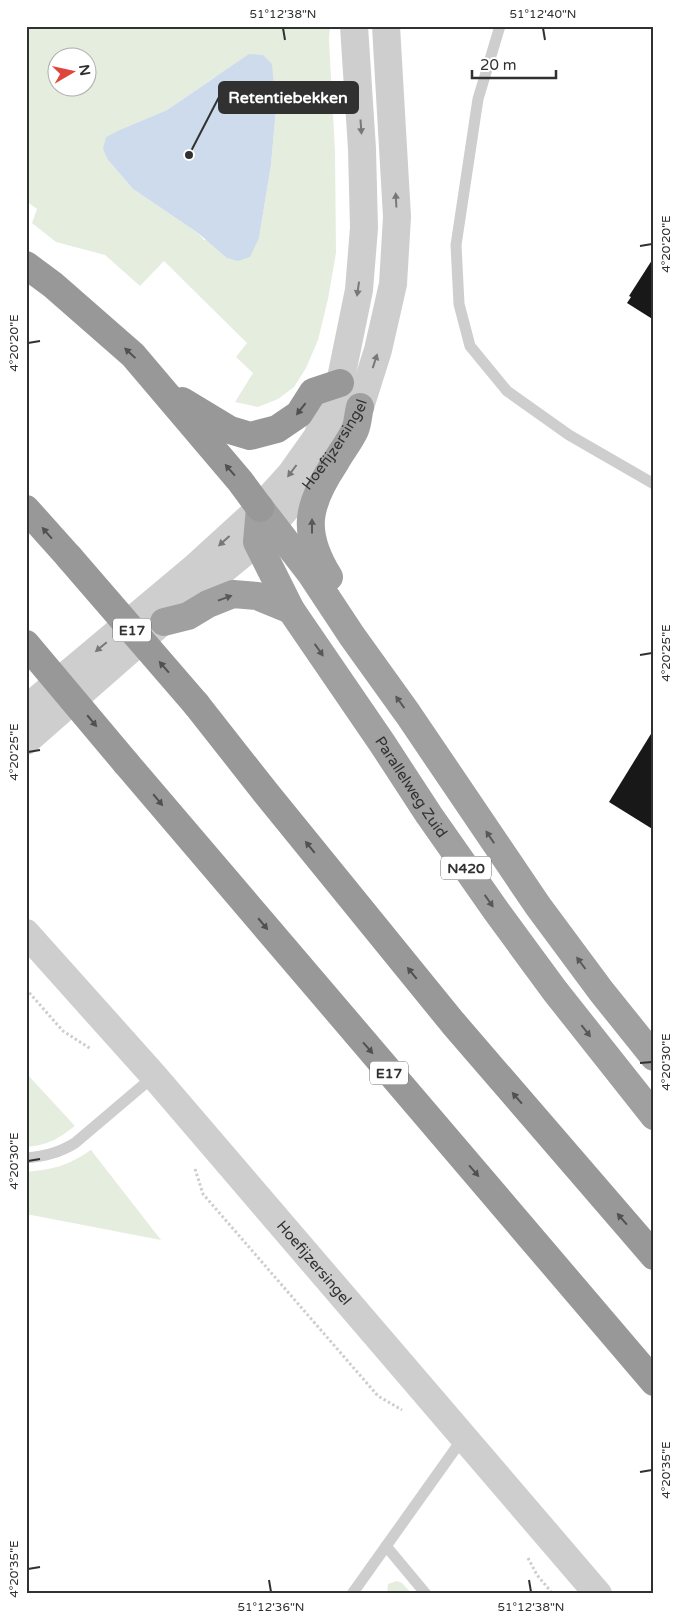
<svg xmlns="http://www.w3.org/2000/svg" width="680" height="1620" font-family="'Varela Round',sans-serif">
<style>
.green{fill:#e5eddf;fill-rule:evenodd}
.water{fill:#cddbec}
.building{fill:#181818}
.lines{fill:none;stroke-linecap:round;stroke-linejoin:round}
.path{stroke:#cecece;stroke-width:3;stroke-dasharray:2.5 2.5;stroke-linecap:butt}
.service{stroke:#cecece;stroke-width:11}
.tertiary{stroke:#cecece;stroke-width:28}
.trunk{stroke:#a0a0a0;stroke-width:28}
.motorway{stroke:#989898;stroke-width:28}
.motorway-bridge{stroke:#989898;stroke-width:28}
.oneway{fill:#787878}
.oneway2{fill:#505050}
.oneway3{fill:#585858}
.ticks{fill:none;stroke:#313131;stroke-width:2}
.labels{text-anchor:middle;dominant-baseline:central;stroke-width:5;stroke-linejoin:round;paint-order:stroke}
.shield{fill:#fff;stroke:#6f6f6f;stroke-width:1}
.shield-label{font-size:14px;font-weight:bold;fill:#313131}
.street-label{font-size:15px;fill:#313131;stroke:#fff}
.leader{fill:none;stroke:#313131;stroke-width:2}
.callout-dot{fill:#313131;stroke:#fff;stroke-width:2}
.callout{fill:#313131;stroke:#313131;stroke-width:2}
.callout-label{font-size:16px;text-anchor:middle;font-weight:bold;fill:#fff}
.neatline{fill:none;stroke:#313131;stroke-width:2}
.ticks-label{font-size:12px;text-anchor:middle;fill:#313131}
</style>
<rect width="100%" height="100%" fill="#fff"/>
<g class="green">
<path d="M26,26H330L329,39L335,152L336,253L328,299L318,340L306,368L294,387L278,399L258,407L235,402L253,373L236,357L247,343L164,261L140,286L105,255L56,242L32,223L37,209L26,201ZM58,58H88V88H58ZM215,77L276,109L271,165L259,238L204,240L198,233L133,189L108,160L106,137L117,131L167,110Z"/>
<path d="M26,1073L75,1126C58,1139 48,1145 26,1147Z"/>
<path d="M91,1150L161,1240L26,1214V1172C55,1169 67,1166 91,1150Z"/>
<polygon points="397,1581 402,1583 412,1594 387,1594 388,1584"/>
</g>
<polygon class="water" points="249,54 263,55 272,64 276,109 271,165 259,238 250,257 238,261 227,258 198,233 133,189 108,160 103,149 106,137 117,131 167,110"/>
<g class="building">
<polygon points="654,257 654,320 627,303 631,297 629,296"/>
<polygon points="654,729 654,830 609,802"/>
</g>
<g class="lines">
<g class="path">
<polyline points="26,989 63,1031 91,1049"/>
<polyline points="195,1169 203,1194 378,1396 402,1410"/>
<polyline points="528,1558 537,1575 553,1594"/>
</g>
<g class="service">
<polyline points="500,26 478,99 456,245 459,304 470,346 507,391 569,435 654,484"/>
<path d="M26,1158C45,1156 59,1153 75,1143L154,1076"/>
<polyline points="386,1546 426,1594"/>
<polyline points="352,1594 463,1438"/>
</g>
<g class="tertiary">
<polyline points="26,709 193,569 260,508 290,475 317,437 340,383 359,290 364,228 362,149 354,26"/>
<path id="s1" d="M26,741L195,593L257,542L308,484L334,450L360,407L378,350L393,284L397,217L386,26"/>
<path id="s2" d="M26,933L154,1076L598,1594"/>
</g>
<g class="trunk">
<path id="s3" d="M260,508L257,542L291,610L382,743L429,815L497,912L555,991L654,1116"/>
<polyline points="260,508 311,574 352,636 408,714 538,906 601,991 654,1057"/>
<path d="M329,577C301,532 307,505 335,463C341,452 350,441 355,430C358,423 358,414 360,407"/>
<polyline points="164,622 188,616 208,604 233,594 257,596 291,610"/>
</g>
<g class="motorway">
<polyline points="26,265 53,285 133,355 240,481 260,508"/>
<polyline points="182,401 230,430 250,436 277,429 299,414 313,392 340,383"/>
<polyline points="26,509 69,557"/>
<polyline points="196,704 266,793 453,1023 654,1256"/>
<polyline points="126,763 654,1382"/>
</g>
<g class="motorway-bridge">
<polyline points="69,557 196,704"/>
<polyline points="26,644 126,763"/>
</g>
</g>
<defs><path id="oneway-solid" d="M-6-.8H1V-3.2L6.5 0L1 3.2V.8H-6Z" transform="scale(1.25)"/></defs>
<g class="oneway">
<use href="#oneway-solid" transform="translate(361 127) rotate(86)"/>
<use href="#oneway-solid" transform="translate(396 200) rotate(-93)"/>
<use href="#oneway-solid" transform="translate(358 289) rotate(98)"/>
<use href="#oneway-solid" transform="translate(375 361) rotate(-72)"/>
<use href="#oneway-solid" transform="translate(292 471) rotate(127)"/>
<use href="#oneway-solid" transform="translate(224 541) rotate(138)"/>
<use href="#oneway-solid" transform="translate(101 647) rotate(140)"/>
</g>
<g class="oneway2">
<use href="#oneway-solid" transform="translate(130 353) rotate(-137)"/>
<use href="#oneway-solid" transform="translate(301 409) rotate(128)"/>
<use href="#oneway-solid" transform="translate(230 470) rotate(-131)"/>
<use href="#oneway-solid" transform="translate(47 533) rotate(-131)"/>
<use href="#oneway-solid" transform="translate(164 667) rotate(-131)"/>
<use href="#oneway-solid" transform="translate(92 721) rotate(50)"/>
<use href="#oneway-solid" transform="translate(158 800) rotate(50)"/>
<use href="#oneway-solid" transform="translate(310 847) rotate(-129)"/>
<use href="#oneway-solid" transform="translate(263 924) rotate(50)"/>
<use href="#oneway-solid" transform="translate(412 973) rotate(-129)"/>
<use href="#oneway-solid" transform="translate(368 1048) rotate(49)"/>
<use href="#oneway-solid" transform="translate(517 1098) rotate(-131)"/>
<use href="#oneway-solid" transform="translate(474 1171) rotate(49)"/>
<use href="#oneway-solid" transform="translate(622 1219) rotate(-131)"/>
</g>
<g class="oneway3">
<use href="#oneway-solid" transform="translate(312 526) rotate(-90)"/>
<use href="#oneway-solid" transform="translate(225 598) rotate(-20)"/>
<use href="#oneway-solid" transform="translate(319 650) rotate(55)"/>
<use href="#oneway-solid" transform="translate(400 702) rotate(-126)"/>
<use href="#oneway-solid" transform="translate(490 837) rotate(-124)"/>
<use href="#oneway-solid" transform="translate(489 901) rotate(55)"/>
<use href="#oneway-solid" transform="translate(581 963) rotate(-127)"/>
<use href="#oneway-solid" transform="translate(586 1031) rotate(52)"/>
</g>
<path class="ticks" d="M283,28L285,40M543,28L545,40M640,246L652,244M28,343L40,341M640,655L652,653M28,752L40,750M640,1063L652,1062M28,1161L40,1159M640,1472L652,1470M28,1569L40,1567M269,1580L271,1592M529,1580L531,1592"/>
<g class="labels">
<g class="shield">
<rect x="113" y="618.5" width="38" height="23" rx="4"/>
<rect x="441" y="856.5" width="50" height="23" rx="4"/>
<rect x="370" y="1061.5" width="38" height="23" rx="4"/>
</g>
<g class="shield-label">
<text x="132" y="630">E17</text>
<text x="466" y="868">N420</text>
<text x="389" y="1073">E17</text>
</g>
<g class="street-label">
<text stroke="none"><textPath href="#s1" startOffset="430">Hoefijzersingel</textPath></text>
<text stroke="none"><textPath href="#s3" startOffset="324">Parallelweg Zuid</textPath></text>
<text stroke="none"><textPath href="#s2" startOffset="438">Hoefijzersingel</textPath></text>
</g>
</g>
<path class="leader" d="M189 155L219 97"/>
<circle class="callout-dot" cx="189" cy="155" r="5"/>
<rect class="callout" x="219" y="82" width="139" height="31" rx="5"/>
<g class="callout-label">
<text x="288" y="103">Retentiebekken</text>
</g>
<rect width="680" height="1620" fill="none" stroke="#ffffff" stroke-width="55"/>
<g transform="translate(72 72) rotate(81)"><circle r="24" fill="#ffffff" stroke="#adadad"/>
<path d="M0-4L9 19L0 12L-9 19Z" fill="#df463b"/>
<text y="-8" font-size="14" font-weight="bold" text-anchor="middle" fill="#313131">N</text>
</g>
<path d="M472 70v8h84v-8" fill="none" stroke="#313131" stroke-width="2.5"/>
<text x="480" y="70" font-size="15" fill="#313131" stroke="#ffffff" stroke-width="4" paint-order="stroke">20 m</text>
<rect x="28" y="28" width="624" height="1564" class="neatline"/>
<g class="ticks-label">
<text x="283" y="18">51°12'38"N</text>
<text x="543" y="18">51°12'40"N</text>
<text transform="translate(666 244) rotate(-90)" y="4">4°20'20"E</text>
<text transform="translate(14 343) rotate(-90)" y="4">4°20'20"E</text>
<text transform="translate(666 653) rotate(-90)" y="4">4°20'25"E</text>
<text transform="translate(14 752) rotate(-90)" y="4">4°20'25"E</text>
<text transform="translate(666 1062) rotate(-90)" y="4">4°20'30"E</text>
<text transform="translate(14 1161) rotate(-90)" y="4">4°20'30"E</text>
<text transform="translate(666 1470) rotate(-90)" y="4">4°20'35"E</text>
<text transform="translate(14 1569) rotate(-90)" y="4">4°20'35"E</text>
<text x="271" y="1611">51°12'36"N</text>
<text x="531" y="1611">51°12'38"N</text>
</g>
</svg>
